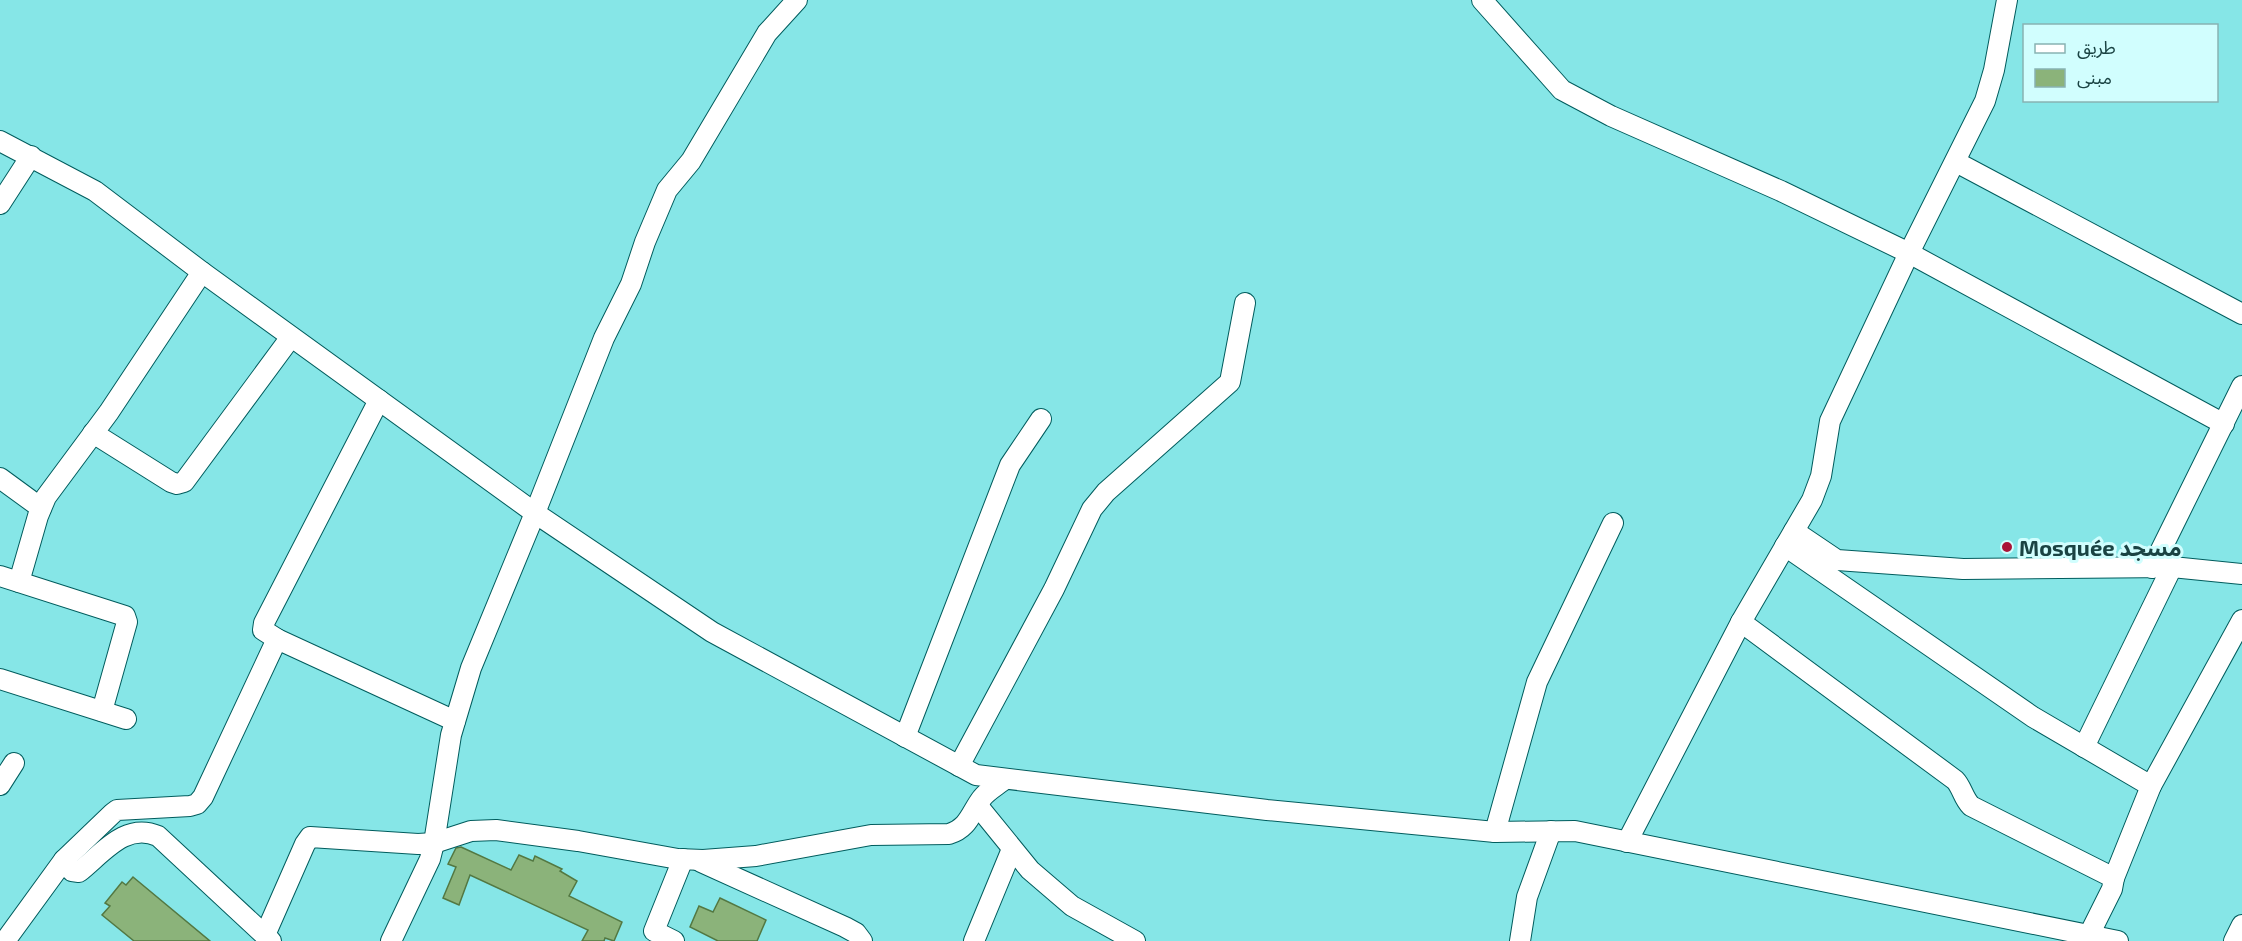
<svg xmlns="http://www.w3.org/2000/svg" width="2242" height="941" font-family="'Exo 2','Noto Sans Arabic',sans-serif">
<style>
.building{fill:#8bb37a;stroke:#537842;stroke-width:1.5}
.lines{fill:none;stroke-linecap:round;stroke-linejoin:round}
.minor-casing{stroke:#005c5d;stroke-width:22}
.minor{stroke:#fff;stroke-width:20}
.poi-dot{fill:#aa1337;stroke:#d1fefe;stroke-width:2}
.labels{text-anchor:middle;dominant-baseline:central;stroke-width:6;stroke-linejoin:round;paint-order:stroke}
.poi-label{font-size:22px;font-weight:bold;fill:#1a4343;stroke:#d1fefe;text-anchor:start}
</style>
<rect width="100%" height="100%" fill="#86e6e7"/>
<g class="building">
<polygon points="461,847 511,870 519,855 533,861 535,856 562,869 560,871 577,881 569,896 622,922 614,941 605,938 604,941 582,941 588,930 470,875 459,905 443,898 456,867 448,864 456,848"/>
<polygon points="133,877 210,941 134,941 102,915 110,906 105,903 122,882 126,885"/>
<polygon points="720,898 766,920 757,941 718,941 690,927 699,906 713,912"/>
</g>
<g class="lines">
<g class="minor-casing">
<g id="minor">
<path d="M797,0L767,33L691,161L667,190L645,242L631,284L604,338L535,513L471,668L451,735L434,843L471,831L496,830L578,841L678,859L703,860L756,856L871,835L949,834C969,828 971,812 982,798C987,791 998,785 1005,779"/>
<polyline points="1482,0 1562,90 1611,116 1781,191 1909,253 2224,424"/>
<polyline points="0,141 95,191 202,272 535,513 712,632 976,775 1267,810 1495,832 1575,831 2118,941"/>
<polyline points="1956,162 2242,314"/>
<polyline points="0,204 31,156"/>
<polyline points="93,433 171,482 177,484 184,482 291,337"/>
<polyline points="0,478 41,508"/>
<polyline points="1794,531 1837,560 1963,569 2172,567 2242,574"/>
<polyline points="1785,546 2033,717 2151,786 2242,620"/>
<polyline points="2152,568 2242,386"/>
<polyline points="0,576 125,616 127,622 102,711"/>
<polyline points="19,582 38,516 46,497 109,412 202,272"/>
<path d="M1741,622L1955,780C1962,787 1963,798 1971,806L2114,878L2112,889L2089,935"/>
<polyline points="277,639 263,630 264,623 379,400"/>
<polyline points="0,679 126,719"/>
<polyline points="905,737 1010,465 1041,419"/>
<polyline points="2084,747 2172,567"/>
<polyline points="959,766 1054,589 1092,509 1106,492 1230,382 1245,303"/>
<polyline points="0,785 14,763"/>
<polyline points="978,806 1030,870 1072,906 1135,941"/>
<polyline points="1495,832 1537,682 1613,523"/>
<polyline points="1627,842 1741,622 1812,500 1821,476 1830,421 1909,253 1985,101 1994,70 2007,0"/>
<path d="M64,860L72,871L79,872C103,853 125,822 158,836L271,941"/>
<polyline points="701,862 845,927 856,933 862,941"/>
<polyline points="2114,878 2151,786"/>
<polyline points="265,935 305,844 310,837 418,844 434,843 430,859 391,941"/>
<polyline points="5,941 64,860 113,813 117,810 190,806 197,804 203,797 277,639 455,721"/>
<polyline points="674,941 654,931 683,859"/>
<polyline points="974,941 1012,849"/>
<polyline points="1520,941 1527,897 1551,831"/>
<polyline points="2234,941 2242,925"/>
</g>
</g>
<use href="#minor" class="minor"/>
</g>
<circle class="poi-dot" cx="2007" cy="547" r="6"/>
<g class="labels">
<g class="poi-label">
<text x="2019" y="547">Mosquée مسجد</text>
</g>
</g>
<rect x="2023" y="24" width="195" height="78" fill="#d1fefe" stroke="#88b3b3" stroke-width="1.5"/>
<rect x="2035" y="44" width="30" height="9" fill="#ffffff" stroke="#88b3b3" stroke-width="1.5"/>
<text x="2077" y="54" font-size="18" fill="#1a4343">طريق</text>
<rect x="2035" y="69" width="30" height="18" fill="#8bb37a" stroke="#88b3b3" stroke-width="1.5"/>
<text x="2077" y="84" font-size="18" fill="#1a4343">مبنى</text>
</svg>
